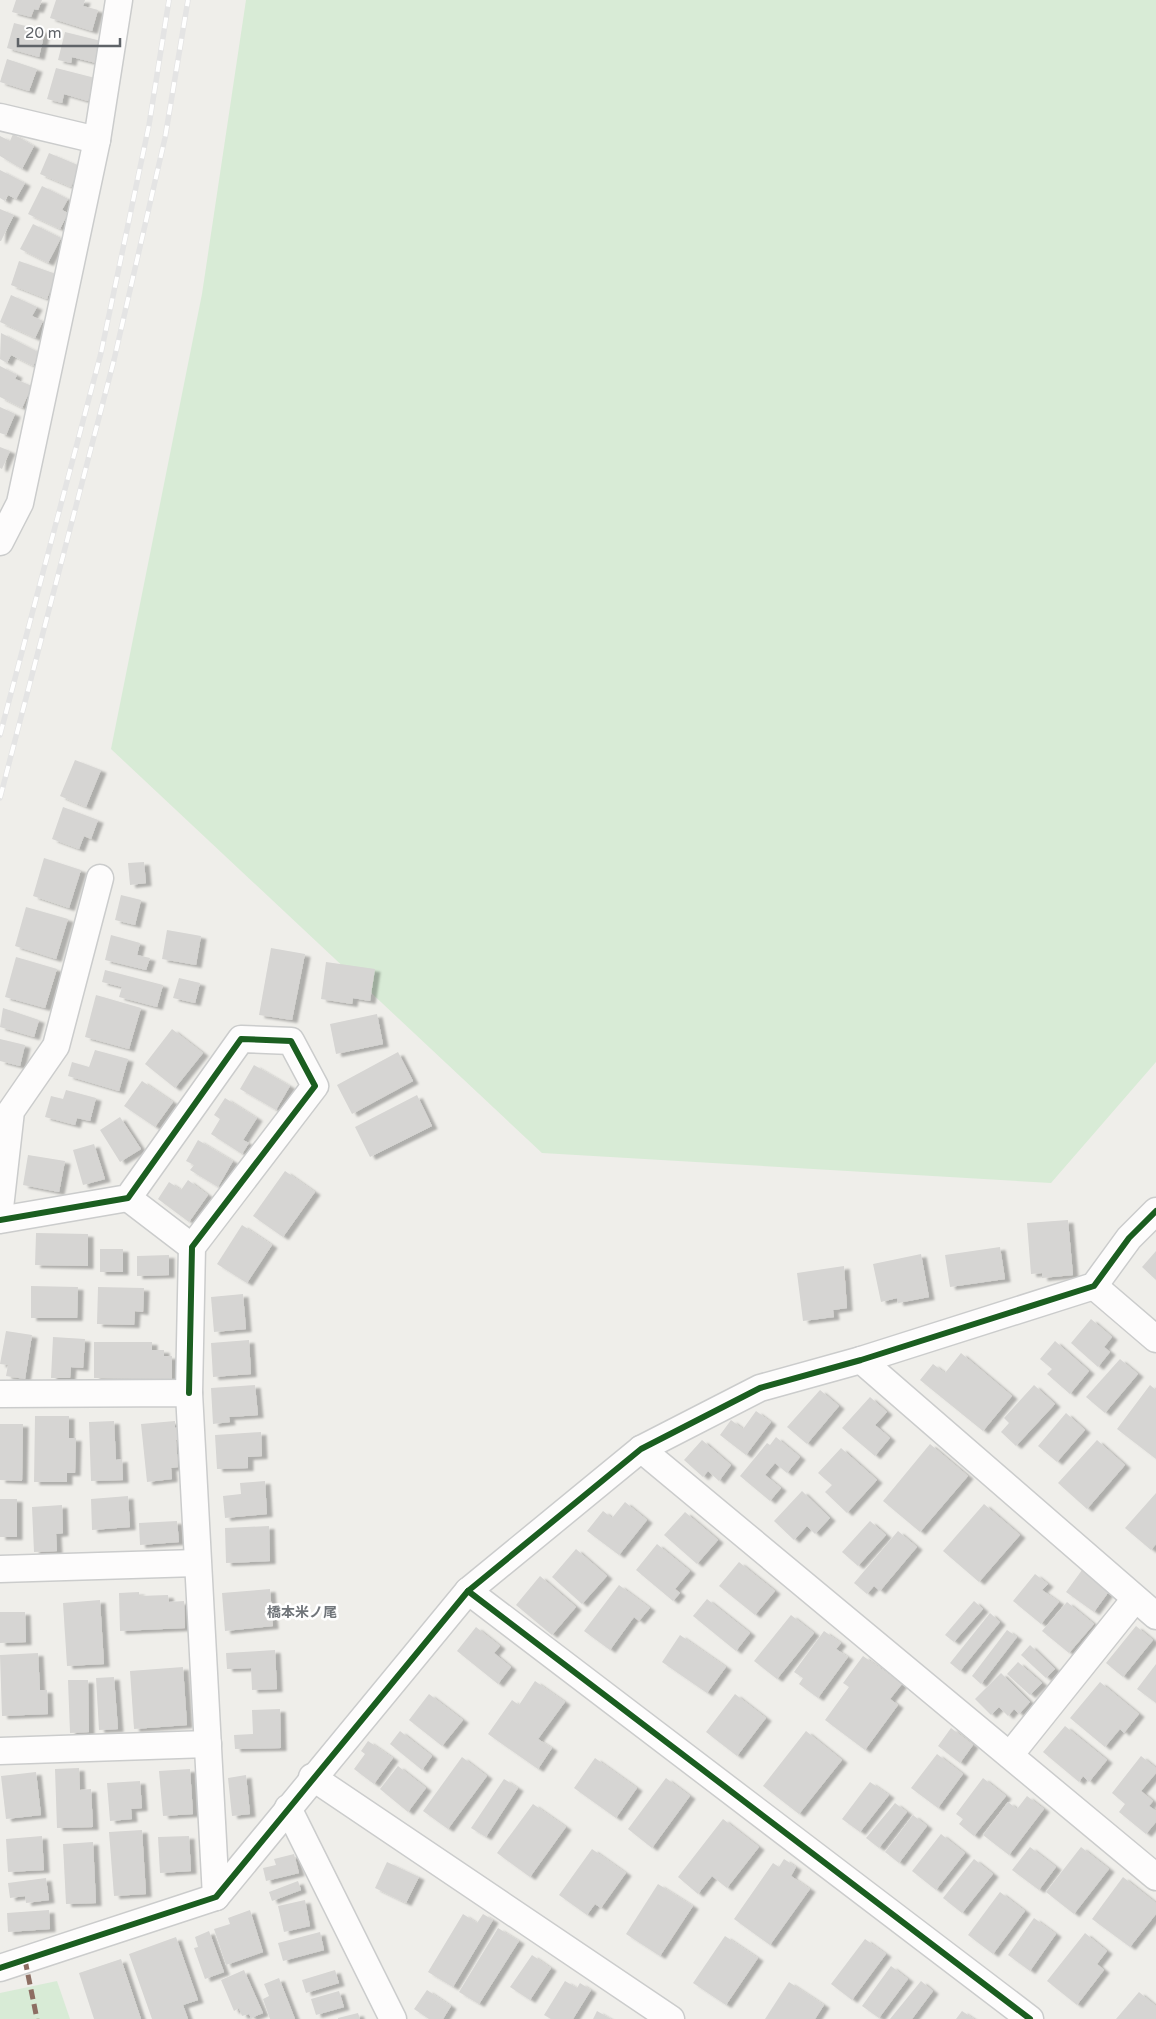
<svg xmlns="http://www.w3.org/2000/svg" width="1156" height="2019" font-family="'Varela Round','Noto Sans JP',sans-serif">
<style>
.green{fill:#d8ebd6}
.building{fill:#d6d5d3;filter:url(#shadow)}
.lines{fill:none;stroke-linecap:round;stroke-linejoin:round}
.street-casing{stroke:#cbcccc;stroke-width:29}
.street{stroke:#fdfcfc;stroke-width:26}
.rail-casing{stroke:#e4e4e4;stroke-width:5.5}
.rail{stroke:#fff;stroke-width:4;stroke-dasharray:11;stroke-linecap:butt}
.quiet{stroke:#8d6e63;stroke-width:5;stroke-dasharray:10 5;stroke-linecap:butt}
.cycleway-casing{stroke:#fff;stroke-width:9}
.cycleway{stroke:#1b5e20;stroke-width:6}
.labels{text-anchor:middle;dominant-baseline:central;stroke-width:5;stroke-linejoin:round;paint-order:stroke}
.neighbourhood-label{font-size:14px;font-weight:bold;fill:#70757a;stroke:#fff}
</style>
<defs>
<filter id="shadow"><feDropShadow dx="5.5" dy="3" stdDeviation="1" flood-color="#0004"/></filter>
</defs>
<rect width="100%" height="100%" fill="#efeeea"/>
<g class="green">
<polygon points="246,0 1156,0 1156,1062 1051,1183 542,1153 111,749 202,294"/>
<polygon points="57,1981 70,2019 0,2019 0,1993"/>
</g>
<g class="building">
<polygon points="16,0 42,0 38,10 34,9 31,17 12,12"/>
<polygon points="56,0 85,0 83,6 98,10 92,31 50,18"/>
<polygon points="14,23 45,31 39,57 7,48"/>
<polygon points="65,32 101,41 96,63 72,57 71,63 58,60"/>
<polygon points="7,59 37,69 29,91 0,82"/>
<polygon points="56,68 95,78 88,101 64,94 62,103 47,99"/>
<polygon points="13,134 34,146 22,169 0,156 0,136 10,141"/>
<polygon points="49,153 80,166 71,187 40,174"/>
<polygon points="0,170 25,183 16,199 8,195 5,201 0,198"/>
<polygon points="42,186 68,199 62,210 68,213 60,229 28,214"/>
<polygon points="0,209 14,215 1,241 0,241"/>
<polygon points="33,224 61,238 48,263 20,249"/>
<polygon points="19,261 56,274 47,299 11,285"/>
<polygon points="11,295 37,307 32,316 43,321 35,338 0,322"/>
<polygon points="1,333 40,353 33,366 11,355 7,363 0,359"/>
<polygon points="0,366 17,375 15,379 32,386 22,408 0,397"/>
<polygon points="0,407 15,414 6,435 0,433"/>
<polygon points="0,447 10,451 2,469 0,468"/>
<polygon points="75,760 101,770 86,807 60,796"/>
<polygon points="63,807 98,820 91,839 84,836 79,849 52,839"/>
<polygon points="44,858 81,870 69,908 33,896"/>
<polygon points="144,862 146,883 130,885 128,863"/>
<polygon points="121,895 141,900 135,925 115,920"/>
<polygon points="26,907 68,919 56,959 15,946"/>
<polygon points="167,930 201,936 196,965 162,959"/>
<polygon points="111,935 140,943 137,955 150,958 146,970 105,960"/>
<polygon points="271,948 305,954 292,1020 259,1015"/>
<polygon points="16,957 57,969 45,1008 5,997"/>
<polygon points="326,962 375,969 370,1001 353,998 352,1004 321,999"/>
<polygon points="105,970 163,985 157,1007 119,997 122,987 102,982"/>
<polygon points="179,978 200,983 195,1003 173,998"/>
<polygon points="96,995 141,1008 129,1049 85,1037"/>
<polygon points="3,1008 39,1020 34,1037 0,1027"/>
<polygon points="377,1014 383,1044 336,1054 330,1024"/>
<polygon points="172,1029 203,1053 175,1088 145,1064"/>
<polygon points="0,1039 25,1045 20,1066 0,1061"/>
<polygon points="95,1050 128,1059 119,1091 68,1076 72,1062 89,1067"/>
<polygon points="398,1052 413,1081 352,1114 337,1085"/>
<polygon points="254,1065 290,1086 276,1110 240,1089"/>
<polygon points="142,1081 173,1102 155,1127 124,1106"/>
<polygon points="66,1090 96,1098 90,1121 77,1118 75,1125 45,1117 51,1096 63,1099"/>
<polygon points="417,1095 432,1126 370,1157 355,1127"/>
<polygon points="225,1098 257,1118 243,1140 249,1143 242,1154 211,1134 220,1119 214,1115"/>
<polygon points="120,1117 141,1149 120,1162 100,1130"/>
<polygon points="198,1140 233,1161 218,1187 190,1170 194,1165 186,1161"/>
<polygon points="94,1144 105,1179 83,1185 73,1150"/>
<polygon points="28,1155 65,1161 59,1192 23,1185"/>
<polygon points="285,1171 315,1192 283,1237 253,1216"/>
<polygon points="188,1180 208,1195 189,1222 158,1199 169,1182 181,1190"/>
<polygon points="1068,1220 1073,1275 1042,1278 1042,1273 1031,1274 1027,1223"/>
<polygon points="242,1225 272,1245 247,1283 217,1264"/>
<polygon points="36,1233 88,1234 88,1266 35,1265"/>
<polygon points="1000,1247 1005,1279 950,1287 945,1255"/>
<rect x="100" y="1249" width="23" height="23"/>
<polygon points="1156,1251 1156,1280 1142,1267"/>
<polygon points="921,1254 929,1297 898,1303 897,1298 881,1302 873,1264"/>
<polygon points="169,1255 169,1275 137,1276 137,1256"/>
<polygon points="844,1266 847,1308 833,1310 834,1317 803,1321 797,1273"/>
<polygon points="31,1286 78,1287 77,1318 31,1318"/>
<polygon points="98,1287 144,1288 143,1312 135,1311 134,1325 97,1324"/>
<polygon points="243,1294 246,1329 214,1332 211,1297"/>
<polygon points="1091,1319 1112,1337 1104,1347 1110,1352 1098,1367 1071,1343"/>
<polygon points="6,1331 32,1335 25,1379 6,1376 8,1365 0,1364"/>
<polygon points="53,1337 85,1339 83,1368 71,1367 70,1378 51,1378"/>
<polygon points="249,1340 251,1374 213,1377 211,1343"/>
<polygon points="1055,1341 1089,1371 1070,1394 1047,1374 1052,1369 1040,1359"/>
<polygon points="94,1342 152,1342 152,1350 164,1350 164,1356 172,1356 172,1379 94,1378"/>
<polygon points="961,1353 1012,1396 983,1431 920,1380 933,1364 945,1373"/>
<polygon points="1120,1359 1138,1374 1105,1413 1086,1397"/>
<polygon points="255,1385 258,1415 229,1417 230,1422 213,1424 211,1388"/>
<polygon points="1034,1385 1055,1404 1016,1446 1001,1432 1009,1423 1004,1418"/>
<polygon points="1150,1385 1156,1390 1156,1459 1117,1429"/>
<polygon points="820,1390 839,1406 807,1444 787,1427"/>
<polygon points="870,1397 887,1412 875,1425 890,1438 875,1456 842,1428"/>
<polygon points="756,1411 771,1422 746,1455 720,1435 731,1420 743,1429"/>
<polygon points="1066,1413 1085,1430 1057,1462 1038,1446"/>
<polygon points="35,1416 69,1416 69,1438 76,1438 75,1473 67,1473 67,1482 34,1482"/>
<polygon points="114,1421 116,1460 122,1459 123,1480 91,1481 89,1422"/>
<polygon points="175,1421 175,1428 179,1427 180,1440 176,1440 178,1467 171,1468 172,1479 147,1482 141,1424"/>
<polygon points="0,1424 23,1424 22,1481 0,1480"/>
<polygon points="261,1432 262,1456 248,1457 248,1468 217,1469 215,1435"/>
<polygon points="776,1437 800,1457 787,1473 775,1463 765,1475 781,1488 770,1501 740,1476 767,1443 770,1445"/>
<polygon points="702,1440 731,1465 719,1481 708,1471 703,1477 684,1460"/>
<polygon points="1097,1440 1125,1465 1087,1509 1058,1483"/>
<polygon points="930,1444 968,1476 920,1532 883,1501"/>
<polygon points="841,1448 877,1480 847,1513 825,1492 832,1485 818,1473"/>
<polygon points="265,1481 267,1514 225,1518 223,1496 241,1494 240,1483"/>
<polygon points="802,1491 830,1518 815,1534 807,1526 794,1540 774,1521"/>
<polygon points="1156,1493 1156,1544 1151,1550 1125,1528"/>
<polygon points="128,1496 130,1527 92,1530 91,1499"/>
<rect x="0" y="1499" width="17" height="38"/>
<polygon points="625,1502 647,1520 619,1555 587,1531 603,1511 612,1518"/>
<polygon points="984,1504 1020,1535 979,1582 943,1551"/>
<polygon points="62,1505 63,1533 56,1534 57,1551 34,1552 32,1507"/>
<polygon points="685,1512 718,1540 697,1564 664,1535"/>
<polygon points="177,1521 179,1542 140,1545 139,1523"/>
<polygon points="870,1521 886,1535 858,1566 842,1552"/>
<polygon points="269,1526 270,1561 226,1563 225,1528"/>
<polygon points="898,1531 917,1547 880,1591 874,1586 867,1594 854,1583"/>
<polygon points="657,1544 690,1571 675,1589 680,1593 673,1601 636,1570"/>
<polygon points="576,1549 607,1576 582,1604 552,1577"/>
<polygon points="739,1562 775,1591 755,1615 719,1586"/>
<polygon points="1082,1570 1110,1590 1094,1612 1066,1592"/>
<polygon points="1035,1574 1048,1584 1042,1590 1059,1602 1041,1624 1013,1601"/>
<polygon points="540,1576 576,1607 552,1635 516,1605"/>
<polygon points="619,1585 650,1608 639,1621 634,1617 610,1650 584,1631"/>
<polygon points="270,1589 273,1626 225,1631 222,1593"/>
<polygon points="139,1592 139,1596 168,1595 169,1602 184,1601 185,1628 120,1631 119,1593"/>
<polygon points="707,1599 750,1633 736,1651 693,1616"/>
<polygon points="100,1600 104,1664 67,1666 63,1603"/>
<polygon points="974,1601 983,1609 954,1642 945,1635"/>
<polygon points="1067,1602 1094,1624 1069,1653 1042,1631"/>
<polygon points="0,1612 25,1612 26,1642 0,1643"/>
<polygon points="990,1613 1000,1622 960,1671 950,1663"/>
<polygon points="791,1615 814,1633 777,1679 754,1661"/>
<polygon points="1136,1626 1153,1640 1123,1677 1106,1663"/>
<polygon points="476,1627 500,1646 494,1653 511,1667 498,1684 457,1651"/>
<polygon points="1007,1630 1017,1637 981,1684 972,1676"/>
<polygon points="824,1631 841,1643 836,1649 848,1657 818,1698 799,1684 803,1678 794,1672"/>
<polygon points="680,1635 726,1667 707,1693 662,1662"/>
<polygon points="1030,1645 1055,1669 1046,1678 1021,1655"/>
<polygon points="275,1650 277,1689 252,1690 251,1668 227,1669 226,1653"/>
<polygon points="38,1653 40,1690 47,1690 48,1714 2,1716 0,1655"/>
<polygon points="863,1656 902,1684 890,1699 898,1705 865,1750 825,1720 849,1687 843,1683"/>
<polygon points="1018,1662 1042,1683 1030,1695 1007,1674"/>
<polygon points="1156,1664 1156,1703 1137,1689"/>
<polygon points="183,1667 187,1725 134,1729 130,1671"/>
<polygon points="1001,1673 1030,1702 1019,1714 1014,1709 1008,1716 999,1707 991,1715 975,1699"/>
<polygon points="114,1677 118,1729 99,1730 96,1678"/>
<polygon points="68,1680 88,1680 89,1732 70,1733"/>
<polygon points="535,1681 565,1702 538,1739 552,1748 538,1769 488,1734 512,1700 519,1705"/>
<polygon points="1100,1682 1139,1714 1124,1733 1120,1729 1105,1747 1070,1718"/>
<polygon points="429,1694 463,1720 442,1746 409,1720"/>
<polygon points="735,1694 766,1718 737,1756 706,1732"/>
<polygon points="280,1709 281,1748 235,1749 234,1735 253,1734 252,1710"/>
<polygon points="1065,1726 1107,1760 1089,1782 1083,1776 1079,1782 1043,1752"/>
<polygon points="951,1728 973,1745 960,1763 938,1746"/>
<polygon points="400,1731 432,1756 422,1770 390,1744"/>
<polygon points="806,1731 842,1760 799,1814 763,1786"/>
<polygon points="368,1741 393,1758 374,1784 354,1769 365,1754 361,1751"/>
<polygon points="937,1754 963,1774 938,1808 911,1788"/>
<polygon points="1141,1756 1156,1768 1156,1773 1141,1791 1153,1801 1149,1806 1156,1811 1156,1822 1146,1834 1119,1812 1125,1804 1112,1793"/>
<polygon points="462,1757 487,1776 448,1829 423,1811"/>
<polygon points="595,1758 637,1788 616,1818 574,1788"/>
<polygon points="398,1766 426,1788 408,1812 380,1789"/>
<polygon points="79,1768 80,1790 91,1789 93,1827 57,1828 55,1769"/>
<polygon points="190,1769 193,1814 163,1816 159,1771"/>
<polygon points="36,1772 41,1815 6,1819 1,1776"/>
<polygon points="246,1775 250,1814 232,1816 228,1778"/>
<polygon points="666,1778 690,1796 652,1848 628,1829"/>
<polygon points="983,1778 1006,1796 974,1836 959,1824 963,1819 956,1814"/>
<polygon points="504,1779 518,1788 486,1837 471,1828"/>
<polygon points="140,1781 142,1808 131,1809 132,1819 110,1821 107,1783"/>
<polygon points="870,1782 889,1795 860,1832 842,1819"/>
<polygon points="1027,1796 1044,1809 1009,1855 983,1835 1008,1802 1017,1809"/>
<polygon points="895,1803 907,1812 879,1848 866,1838"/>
<polygon points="533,1804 566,1827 530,1877 497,1853"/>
<polygon points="913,1815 927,1826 899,1863 885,1852"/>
<polygon points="723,1819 759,1847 727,1888 712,1876 698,1894 678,1877"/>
<polygon points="142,1830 146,1894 114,1896 109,1832"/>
<polygon points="941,1834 965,1853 936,1890 912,1871"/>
<polygon points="42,1836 44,1870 8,1872 6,1839"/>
<polygon points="189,1836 191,1871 160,1873 158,1837"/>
<polygon points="93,1842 96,1903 66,1904 63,1844"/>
<polygon points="1030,1847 1056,1867 1039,1890 1012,1870"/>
<polygon points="1081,1847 1109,1869 1074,1914 1046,1892"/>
<polygon points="592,1849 626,1873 601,1908 595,1904 587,1915 559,1895"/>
<polygon points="294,1854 299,1873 266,1881 263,1868 276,1865 274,1859"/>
<polygon points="784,1859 796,1867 791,1876 810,1889 770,1945 734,1919 773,1863 779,1867"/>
<polygon points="974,1859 993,1874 962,1913 943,1898"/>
<polygon points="387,1862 419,1877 406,1903 375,1888"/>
<polygon points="1123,1877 1156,1903 1156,1914 1130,1947 1092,1919"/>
<polygon points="46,1878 49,1900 26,1903 25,1896 10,1898 8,1883"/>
<polygon points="298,1881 301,1890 272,1901 269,1892"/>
<polygon points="658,1884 693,1906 660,1956 626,1934"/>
<polygon points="1000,1892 1025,1911 993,1954 968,1935"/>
<polygon points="305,1900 310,1926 284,1932 278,1906"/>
<polygon points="49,1910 50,1929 8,1932 7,1913"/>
<polygon points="250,1910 263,1952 226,1965 214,1929 230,1924 228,1918"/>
<polygon points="463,1914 477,1923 483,1914 493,1920 453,1987 428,1972"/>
<polygon points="1034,1918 1056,1934 1030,1971 1008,1955"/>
<polygon points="498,1928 519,1941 479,2004 459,1992"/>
<polygon points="209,1931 224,1972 205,1979 194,1948 198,1947 195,1937"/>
<polygon points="320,1932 324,1950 283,1961 278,1943"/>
<polygon points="1085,1933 1107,1951 1097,1964 1104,1970 1077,2005 1047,1981"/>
<polygon points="725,1936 758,1958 726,2005 693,1983"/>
<polygon points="176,1937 198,2000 183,2005 188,2019 152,2019 129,1954"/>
<polygon points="865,1939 886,1954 852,2000 831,1984"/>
<polygon points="532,1955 551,1968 530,2000 510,1987"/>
<polygon points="121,1959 141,2019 94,2019 79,1973"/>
<polygon points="891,1966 908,1979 879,2018 862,2006"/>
<polygon points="244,1970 263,2013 251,2018 249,2014 242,2016 239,2008 234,2011 221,1980"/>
<polygon points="335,1970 339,1983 306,1993 302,1980"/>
<polygon points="279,1978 295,2019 270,2019 263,1999 269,1996 264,1984"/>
<polygon points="565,1981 577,1988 580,1983 591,1990 573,2019 551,2019 544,2015"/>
<polygon points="921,1981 933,1991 912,2019 890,2019"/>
<polygon points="789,1982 824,2005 815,2019 765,2019"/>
<polygon points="427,1990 451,2006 443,2019 429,2019 414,2009"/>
<polygon points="339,1991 344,2007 316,2015 311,1999"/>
<polygon points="1139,1992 1156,2006 1156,2019 1116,2019"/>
<polygon points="597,2011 611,2019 593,2019"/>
<polygon points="962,2011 974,2019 956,2019"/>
<polygon points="358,2013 360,2019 338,2019 338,2018"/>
</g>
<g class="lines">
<g class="street-casing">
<g id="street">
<polyline points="0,117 97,140"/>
<polyline points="0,542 20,503 97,140 119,0"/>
<polyline points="128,1198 192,1247"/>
<polyline points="0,1208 11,1111 56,1046 100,878"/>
<polyline points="0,1220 128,1198 241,1039 291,1041 315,1086 192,1247 189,1393"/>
<polyline points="1094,1286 1156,1339"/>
<polyline points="861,1360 1156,1616"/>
<polyline points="0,1394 189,1393 216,1897"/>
<polyline points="641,1449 1156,1877"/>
<polyline points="0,1569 197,1563"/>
<polyline points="468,1591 1030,2019"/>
<polyline points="0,1751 208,1744"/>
<polyline points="1010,1755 1135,1599"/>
<polyline points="312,1777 671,2019"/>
<polyline points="288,1808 393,2019"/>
<polyline points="0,1968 216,1897 468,1591 641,1449 760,1388 861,1360 1094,1286 1129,1238 1156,1211"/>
</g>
</g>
<use href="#street" class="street"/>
<g class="rail-casing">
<g id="rail">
<polyline points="0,735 101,353 149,125 169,0"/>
<polyline points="0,798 114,360 165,138 188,0"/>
</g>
</g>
<use href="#rail" class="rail"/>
<polyline class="quiet" points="25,1960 37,2019"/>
<g class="cycleway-casing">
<g id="cycleway">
<polyline points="0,1220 128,1198 241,1039 291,1041 315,1086 192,1247 189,1393"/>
<polyline points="468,1591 1030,2019"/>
<polyline points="0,1968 216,1897 468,1591 641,1449 760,1388 861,1360 1094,1286 1129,1238 1156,1211"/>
</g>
</g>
<use href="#cycleway" class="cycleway"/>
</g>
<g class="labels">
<g class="neighbourhood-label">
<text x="302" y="1612">橋本米ノ尾</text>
</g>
</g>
<path d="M18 38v8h102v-8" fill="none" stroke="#5f6368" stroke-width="2.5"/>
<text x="25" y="38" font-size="15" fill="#5f6368" stroke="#ffffff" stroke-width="4" paint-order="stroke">20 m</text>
</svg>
